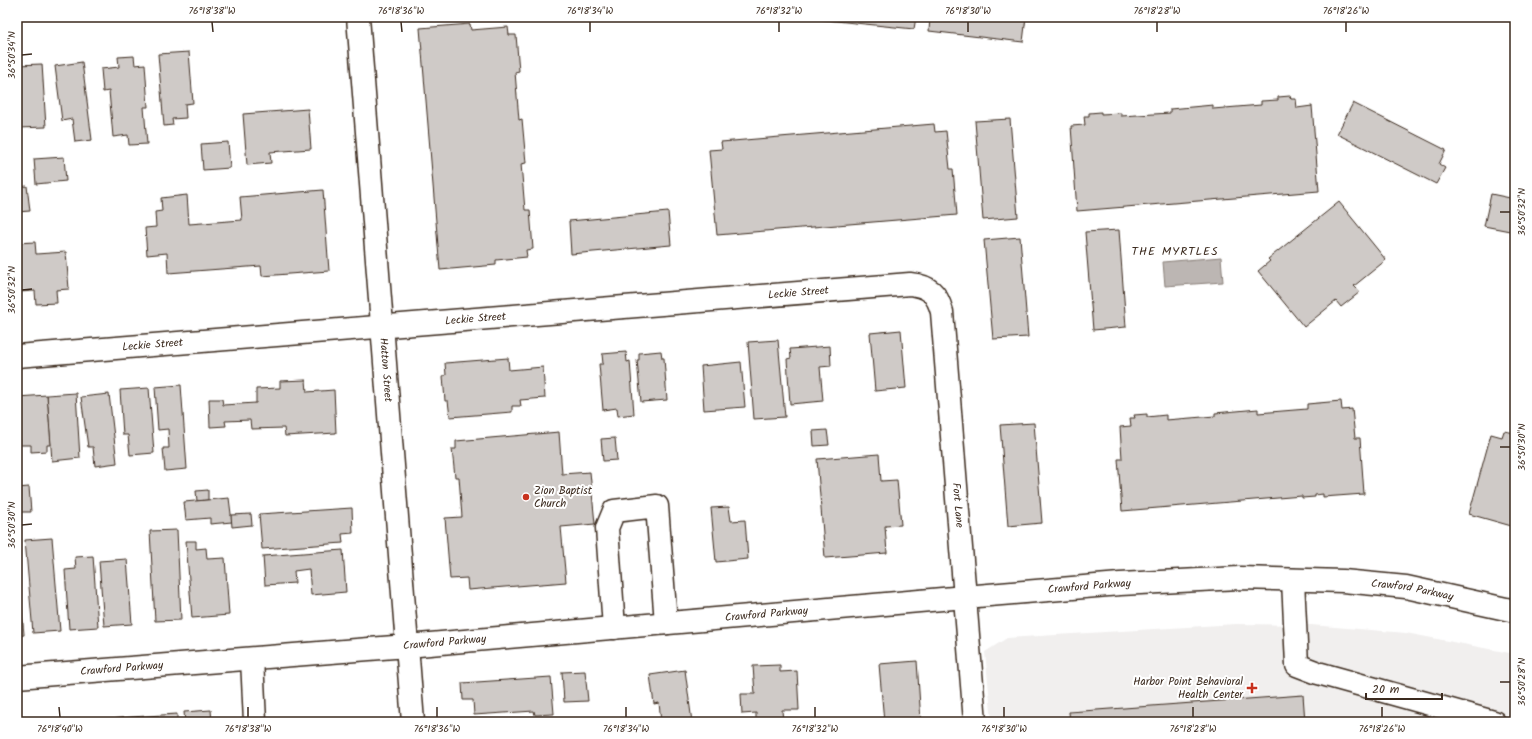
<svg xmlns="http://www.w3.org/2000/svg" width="1532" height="739" font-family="Kalam,sans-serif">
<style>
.built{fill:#f1efee}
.water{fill:#bcb6b3;stroke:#887e77}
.building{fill:#cfcac7;stroke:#3b2a1e}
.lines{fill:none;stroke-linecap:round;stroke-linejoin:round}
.minor-casing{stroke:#3b2a1e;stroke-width:25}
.minor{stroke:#fff;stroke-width:22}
.ticks{fill:none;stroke:#3b2a1e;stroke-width:1.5}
.poi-dot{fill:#c8321e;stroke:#fff;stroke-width:1.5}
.labels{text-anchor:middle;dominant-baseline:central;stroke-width:4;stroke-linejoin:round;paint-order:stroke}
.street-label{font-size:11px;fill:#3b2a1e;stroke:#fff}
.poi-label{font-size:11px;fill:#3b2a1e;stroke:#fff;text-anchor:start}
.neighbourhood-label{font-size:12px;letter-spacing:1px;fill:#3b2a1e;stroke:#fff}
.neatline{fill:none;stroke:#3b2a1e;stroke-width:1.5}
.ticks-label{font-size:10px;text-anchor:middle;fill:#3b2a1e}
</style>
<rect width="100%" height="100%" fill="#fff"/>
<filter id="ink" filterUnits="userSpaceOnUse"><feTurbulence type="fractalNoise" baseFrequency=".025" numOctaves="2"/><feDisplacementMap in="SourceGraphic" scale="8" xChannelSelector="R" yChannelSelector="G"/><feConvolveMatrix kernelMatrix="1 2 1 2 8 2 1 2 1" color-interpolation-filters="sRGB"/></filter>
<g filter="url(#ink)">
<polygon class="built" points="1236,624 1311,625 1406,633 1515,654 1515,722 992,722 985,652 1007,638"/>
<polygon class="water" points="1221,257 1223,282 1165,286 1163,262"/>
<g class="building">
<polygon points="817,17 916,17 914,29 816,19"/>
<polygon points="930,17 1026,17 1023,42 929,31"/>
<polygon points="470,24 471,30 508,27 509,35 516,35 519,71 515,72 519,120 522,119 526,163 521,164 525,210 530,210 533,249 526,250 527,257 496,260 496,265 440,270 420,28"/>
<polygon points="189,52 193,103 185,104 186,118 172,119 173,125 164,126 158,54"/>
<polygon points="134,56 135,65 145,64 148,107 144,107 147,144 129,145 128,135 113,137 109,91 103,92 101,69 119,67 118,57"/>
<polygon points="82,62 92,140 75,142 72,119 62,121 55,66"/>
<polygon points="42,64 46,127 18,128 19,140 17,140 17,65"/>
<polygon points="1290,96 1291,99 1296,99 1297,108 1312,106 1319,191 1077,211 1071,126 1085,125 1084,116 1089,116 1089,113 1101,112 1101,114 1121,113 1121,116 1170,113 1170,109 1213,105 1213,109 1261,105 1261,101 1278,100 1278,97"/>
<polygon points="1353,103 1446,150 1439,164 1445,168 1436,184 1337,134"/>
<polygon points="308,109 311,149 270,152 271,163 247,165 243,114"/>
<polygon points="1010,119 1018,217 983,220 975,121"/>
<polygon points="934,124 935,132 946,131 950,169 953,169 957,215 717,235 709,150 722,149 721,142"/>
<polygon points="228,142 230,168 203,170 201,144"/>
<polygon points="64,157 66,181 36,184 34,159"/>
<polygon points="27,186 30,211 17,212 17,187"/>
<polygon points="323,190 329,271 262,276 261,266 168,273 167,253 147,255 145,228 156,227 155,212 162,211 161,198 187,195 189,224 242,220 240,197"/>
<polygon points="1491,194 1515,199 1515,232 1484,226"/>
<polygon points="1339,202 1386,260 1354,286 1360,292 1341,307 1336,301 1304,327 1258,271 1270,261 1268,259"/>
<polygon points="668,212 671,245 571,254 569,221"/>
<polygon points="1119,230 1126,327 1093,330 1085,232"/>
<polygon points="1020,237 1028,337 993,339 984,240"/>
<polygon points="35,242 36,254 66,252 69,289 56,290 57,303 36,304 35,291 20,292 17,243"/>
<polygon points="901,330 906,388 875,391 870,333"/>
<polygon points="778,340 785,417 754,419 748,342"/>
<polygon points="830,346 831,366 820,367 823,401 790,404 787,359 791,358 790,349"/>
<polygon points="661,351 662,358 664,358 667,400 641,402 637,360 639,360 639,353"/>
<polygon points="626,352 627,362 630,361 634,414 618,416 617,408 603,410 599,364 603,364 602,354"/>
<polygon points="508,358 509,370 543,367 545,398 520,400 521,406 512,406 512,412 450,417 448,401 445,401 443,376 446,375 445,363"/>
<polygon points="741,362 745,407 704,410 701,366"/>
<polygon points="306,380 307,392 334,390 336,433 285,436 284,428 251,429 250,420 225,421 226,426 210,427 209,399 222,399 223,405 256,403 256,389 280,388 280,381"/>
<polygon points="181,385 187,469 165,471 163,448 169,448 168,429 158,430 155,387"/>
<polygon points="149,388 154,453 130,455 128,435 123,435 120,390"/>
<polygon points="76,393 80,458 52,461 47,395"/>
<polygon points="109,394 117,463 95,466 93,447 88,447 81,397"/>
<polygon points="47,395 51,445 47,445 47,451 31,452 31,445 20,445 17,397"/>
<polygon points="1341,401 1342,410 1352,409 1355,438 1360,438 1364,494 1323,497 1323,494 1315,495 1315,497 1302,498 1302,496 1122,511 1118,459 1122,459 1120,427 1131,426 1130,418 1135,418 1134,415 1147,414 1147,417 1166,415 1166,420 1215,416 1215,413 1258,409 1258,413 1307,409 1307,404"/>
<polygon points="1034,423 1042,523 1008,526 1000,425"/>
<polygon points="827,430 829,445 814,446 813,431"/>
<polygon points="1504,431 1515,433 1515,527 1469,514 1491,434 1502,437"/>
<polygon points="559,432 562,474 590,472 595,524 561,527 566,582 468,590 467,578 450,579 445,518 462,517 459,477 455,477 452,449 456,449 456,441"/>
<polygon points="615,438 617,460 603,461 601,439"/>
<polygon points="879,454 881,481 897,480 901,525 885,526 887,553 825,558 817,459"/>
<polygon points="29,487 31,512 18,512 17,488"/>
<polygon points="208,490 208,500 197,501 196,491"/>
<polygon points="229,498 232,522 210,524 210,518 186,520 184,502"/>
<polygon points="729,507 731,521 745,520 748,559 716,562 711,508"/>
<polygon points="352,508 353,533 342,534 343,543 262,549 259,514"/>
<polygon points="251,514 252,525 232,527 231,515"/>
<polygon points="177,530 181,620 155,621 150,531"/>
<polygon points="52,538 60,631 33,633 25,540"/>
<polygon points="186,541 196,541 196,549 206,548 207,559 225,558 229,615 192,618"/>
<polygon points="343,550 346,592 311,595 309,569 294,571 295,583 265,585 263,556"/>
<polygon points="93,556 98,627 69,629 65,570 76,569 75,557"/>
<polygon points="127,559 132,624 104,626 99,561"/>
<polygon points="17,564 18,564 24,635 17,636"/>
<polygon points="917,661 921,722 884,722 879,664"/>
<polygon points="780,665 780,672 797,671 799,710 782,710 783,722 756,722 756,713 742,714 741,694 755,694 753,666"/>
<polygon points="685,670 692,722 661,722 659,703 654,704 650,675"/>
<polygon points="585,671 588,701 564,702 562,672"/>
<polygon points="551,677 554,714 535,715 534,711 474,715 473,700 463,700 462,683"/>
<polygon points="1303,695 1305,722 1070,722 1069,712"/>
<polygon points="211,710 212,722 185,722 184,712"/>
<polygon points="177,714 177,722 132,722 132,717"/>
<polygon points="132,717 132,722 110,722 109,719"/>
</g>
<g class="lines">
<g class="minor-casing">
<g id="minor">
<path id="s1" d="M358,17L413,722"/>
<path id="s2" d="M17,356L910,284C929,286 937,293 942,312L975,722"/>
<polyline points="1293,580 1297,665 1318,673 1494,722"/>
<polyline points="614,628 607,528 614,511 657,506 666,623"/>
<polyline points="252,659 255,722"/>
<path id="s3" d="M17,677L407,646L965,597L1120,584L1239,578L1343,581L1406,587L1515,611"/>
</g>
</g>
<use href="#minor" class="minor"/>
</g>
</g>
<path class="ticks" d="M212,22L213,32M401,22L402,32M590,22V32M779,22V32M968,22V32M1157,22V32M1346,22V32M22,55L32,54M1500,212H1510M22,290L32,289M1500,447H1510M22,525L32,524M1500,682H1510M59,707L60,717M248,707V717M437,707V717M626,707V717M815,707V717M1004,707V717M1193,707V717M1382,707V717"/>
<g class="poi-dot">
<circle cx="526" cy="497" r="4"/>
<path d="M1250 682h4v4h4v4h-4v4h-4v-4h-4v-4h4z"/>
</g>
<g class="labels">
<g class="street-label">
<text stroke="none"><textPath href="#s2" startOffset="784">Leckie Street</textPath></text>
<text stroke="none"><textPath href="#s2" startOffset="460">Leckie Street</textPath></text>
<text stroke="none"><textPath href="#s2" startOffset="136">Leckie Street</textPath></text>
<text stroke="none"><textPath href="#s1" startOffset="354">Hatton Street</textPath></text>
<text stroke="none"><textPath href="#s2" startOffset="1136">Fort Lane</textPath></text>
<text stroke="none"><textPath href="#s3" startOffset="1076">Crawford Parkway</textPath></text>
<text stroke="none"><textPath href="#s3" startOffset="1400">Crawford Parkway</textPath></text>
<text stroke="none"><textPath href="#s3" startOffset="752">Crawford Parkway</textPath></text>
<text stroke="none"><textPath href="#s3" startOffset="429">Crawford Parkway</textPath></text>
<text stroke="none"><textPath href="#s3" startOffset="105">Crawford Parkway</textPath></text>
</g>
<g class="poi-label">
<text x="534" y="491">Zion Baptist<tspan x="534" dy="13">Church</tspan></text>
<text x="1243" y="682" text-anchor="end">Harbor Point Behavioral<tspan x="1243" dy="13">Health Center</tspan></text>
</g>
<g class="neighbourhood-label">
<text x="1175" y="251">THE MYRTLES</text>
</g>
</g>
<rect width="1532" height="739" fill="none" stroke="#fff" stroke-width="44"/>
<path d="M1366 693v6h76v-6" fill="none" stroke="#3b2a1e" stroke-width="2"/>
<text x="1372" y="693" font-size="12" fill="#3b2a1e" stroke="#ffffff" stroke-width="3" paint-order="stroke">20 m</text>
<rect x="22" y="22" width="1488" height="695" class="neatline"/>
<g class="ticks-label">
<text x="212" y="14">76°18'38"W</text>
<text x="401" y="14">76°18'36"W</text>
<text x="590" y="14">76°18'34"W</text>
<text x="779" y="14">76°18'32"W</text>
<text x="968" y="14">76°18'30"W</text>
<text x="1157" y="14">76°18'28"W</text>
<text x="1346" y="14">76°18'26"W</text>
<text transform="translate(11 55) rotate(-90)" y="4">36°50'34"N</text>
<text transform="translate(1521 212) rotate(-90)" y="4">36°50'32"N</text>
<text transform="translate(11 290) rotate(-90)" y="4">36°50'32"N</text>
<text transform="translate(1521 447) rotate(-90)" y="4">36°50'30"N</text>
<text transform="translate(11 525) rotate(-90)" y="4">36°50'30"N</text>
<text transform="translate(1521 682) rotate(-90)" y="4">36°50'28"N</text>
<text x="60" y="732">76°18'40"W</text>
<text x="248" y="732">76°18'38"W</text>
<text x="437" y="732">76°18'36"W</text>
<text x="626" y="732">76°18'34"W</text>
<text x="815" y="732">76°18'32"W</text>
<text x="1004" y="732">76°18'30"W</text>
<text x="1193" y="732">76°18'28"W</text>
<text x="1382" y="732">76°18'26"W</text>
</g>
</svg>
